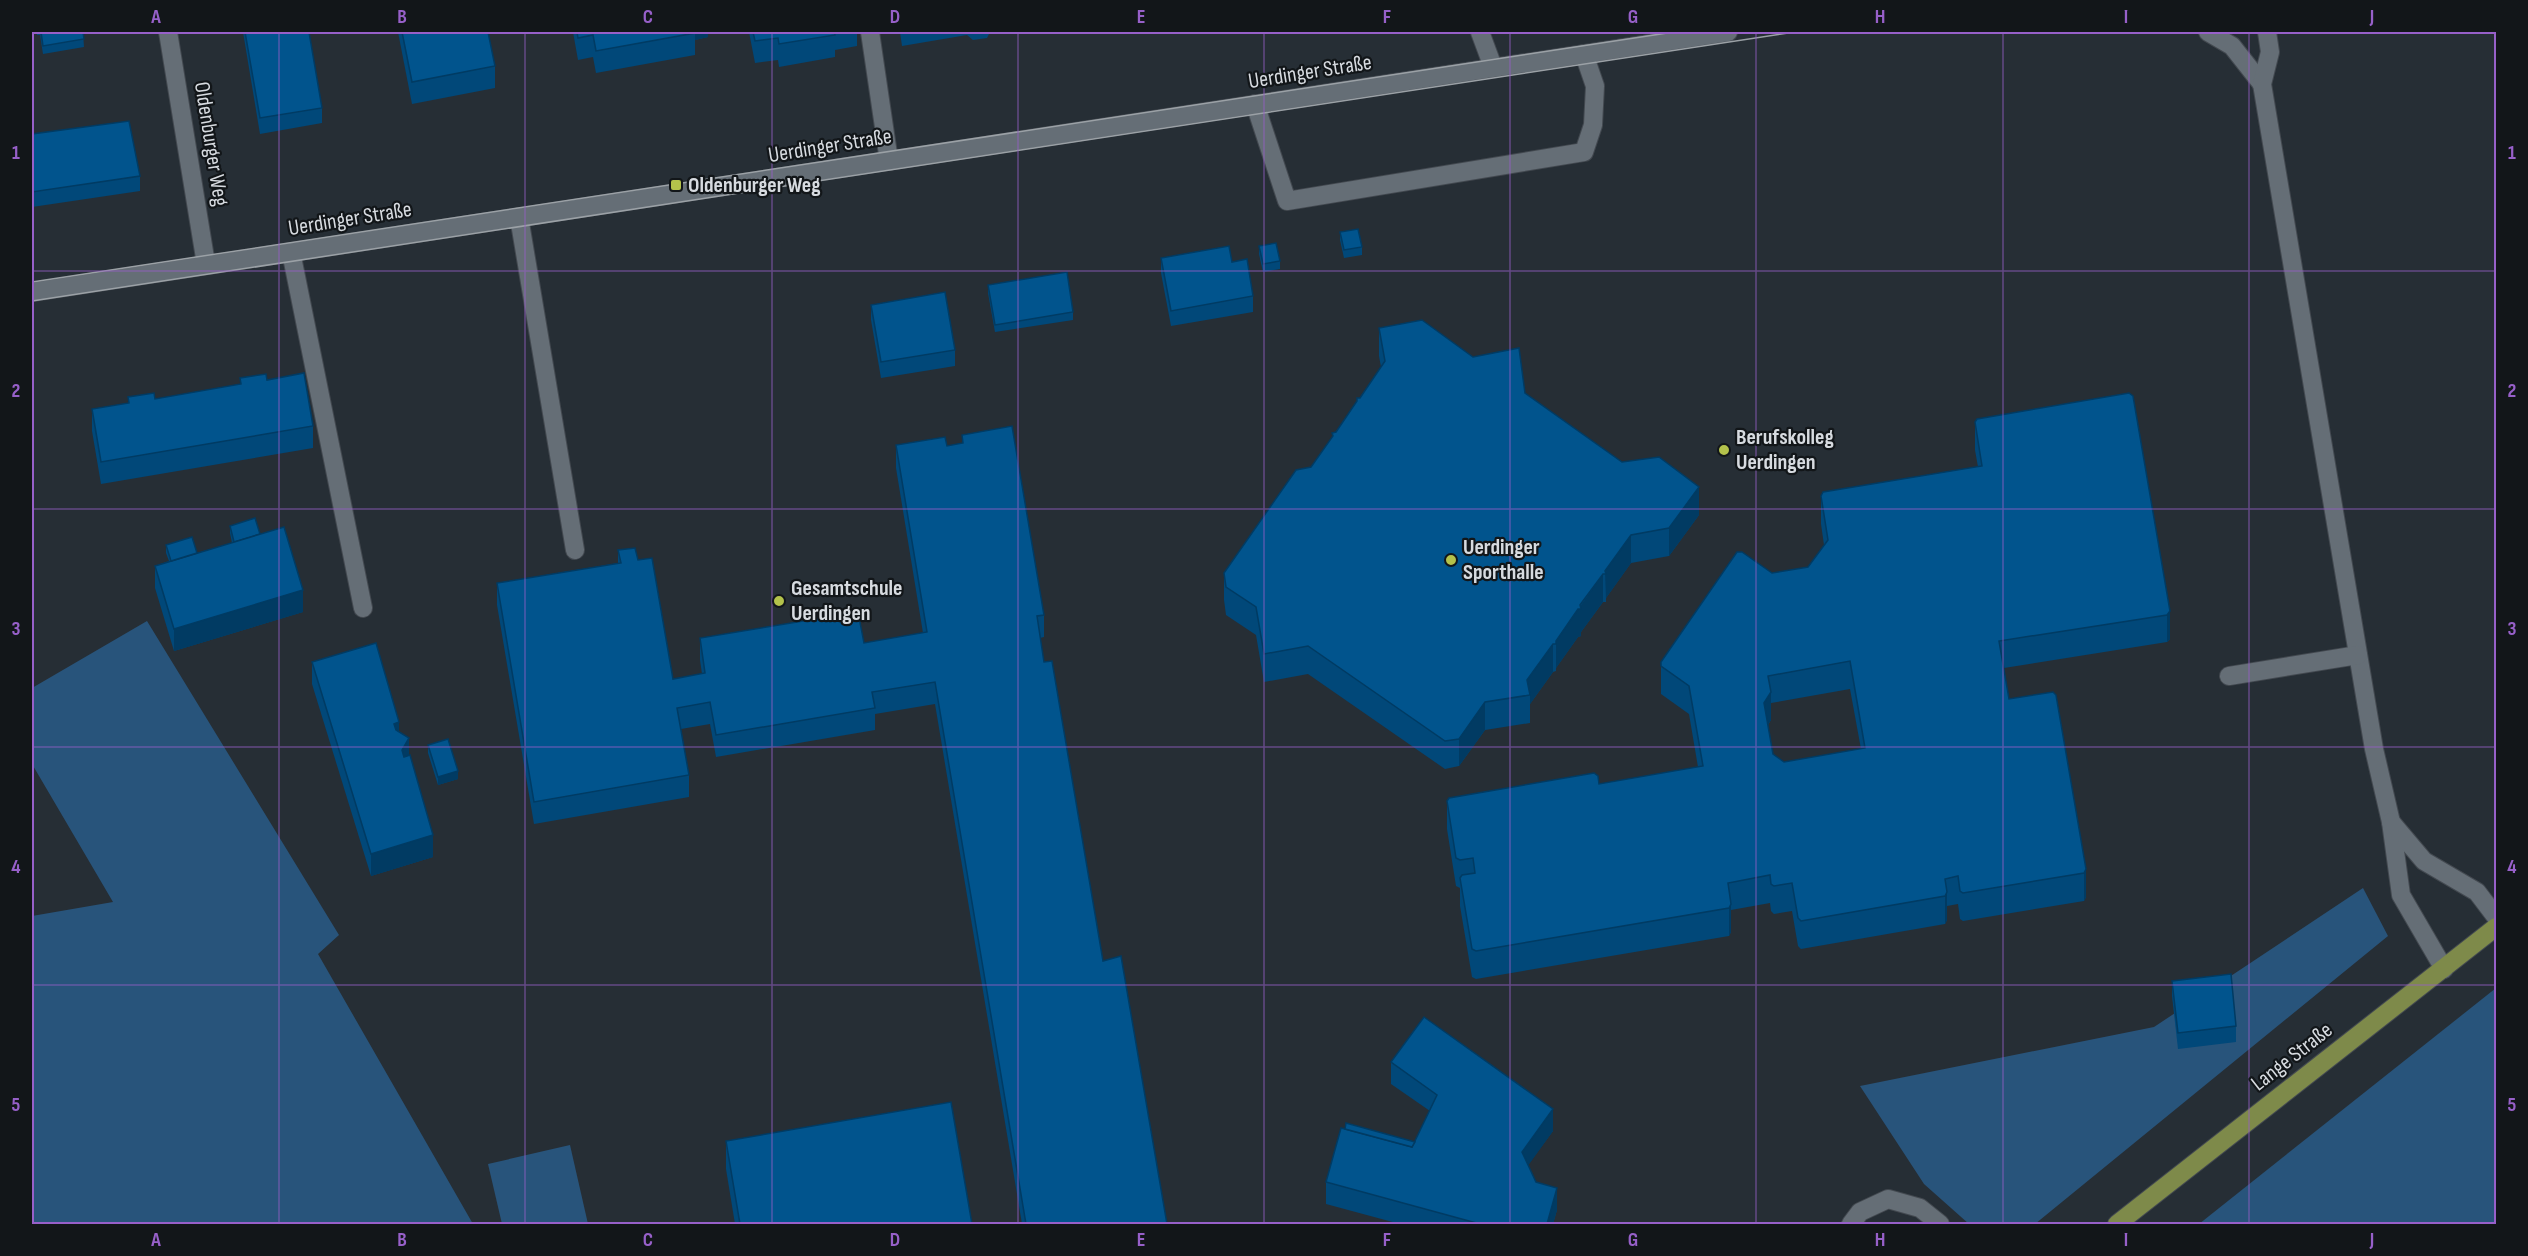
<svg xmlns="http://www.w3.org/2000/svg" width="2528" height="1256" font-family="'Sofia Sans Condensed',sans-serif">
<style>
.green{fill:#28547b}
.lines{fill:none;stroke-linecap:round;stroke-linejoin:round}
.minor-casing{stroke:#434950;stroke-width:20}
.major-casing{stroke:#434950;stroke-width:20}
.minor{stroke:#656e76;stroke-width:18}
.major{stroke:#7e8a4a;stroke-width:18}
.tram{stroke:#9ba1a6;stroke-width:1.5}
.wall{fill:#014879;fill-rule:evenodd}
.shaded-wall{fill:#013b63}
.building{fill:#01548d;stroke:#013b63;stroke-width:1.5;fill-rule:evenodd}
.grid{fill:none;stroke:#9760c9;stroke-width:1.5;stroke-opacity:0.55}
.poi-dot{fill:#b3c24b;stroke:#121619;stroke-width:2}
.labels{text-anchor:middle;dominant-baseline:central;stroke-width:4.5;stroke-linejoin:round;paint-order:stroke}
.street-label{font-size:22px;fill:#d7dbe0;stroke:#121619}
.poi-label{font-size:22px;font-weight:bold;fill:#d7dbe0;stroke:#121619;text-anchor:start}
.neatline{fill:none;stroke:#9760c9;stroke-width:2}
.grid-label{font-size:20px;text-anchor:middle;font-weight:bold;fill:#9760c9}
</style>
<rect width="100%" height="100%" fill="#262e35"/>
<g class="green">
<polygon points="147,621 339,935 318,954 473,1224 32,1224 32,916 113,902 32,764 32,688"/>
<polygon points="2363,888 2388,936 2035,1224 1969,1224 1924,1184 1860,1086 2154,1027"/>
<polygon points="2496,988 2496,1224 2199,1224"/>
<polygon points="570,1145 588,1224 502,1224 488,1164"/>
</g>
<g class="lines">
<g class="minor-casing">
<g id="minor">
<polyline points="168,32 206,264"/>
<polyline points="870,32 889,161"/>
<polyline points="1480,32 1493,67"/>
<polyline points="2208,32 2232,46 2262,84"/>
<polyline points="2267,32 2270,52 2262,84 2374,749 2391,822 2401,895 2444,969"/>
<polyline points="1255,104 1287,201 1584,152 1593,125 1595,86 1584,54"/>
<polyline points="519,217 575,550"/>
<polyline points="291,252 363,608"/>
<polyline points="32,292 1728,32"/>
<polyline points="2229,676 2358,655"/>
<polyline points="2391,822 2424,861 2477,892 2496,917"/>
<polyline points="1851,1224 1860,1212 1888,1199 1920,1208 1940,1224"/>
</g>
</g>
<g class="major-casing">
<polyline id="major" points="2117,1224 2496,927"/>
</g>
<use href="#minor" class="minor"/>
<use href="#major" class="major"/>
<g class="tram">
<polyline points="32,282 1674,32"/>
<polyline points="32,301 1795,32"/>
</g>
</g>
<g class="wall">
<polygon points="37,32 83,32 84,47 43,54 40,35 37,35"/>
<polygon points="243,32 309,32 322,108 322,123 260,134"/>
<polygon points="398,32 488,32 495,66 495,88 412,104"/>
<polygon points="573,32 708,32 708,37 695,40 695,55 596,73 593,57 578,60"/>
<polygon points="749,32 857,32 857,46 835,50 835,57 779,67 778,60 755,63"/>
<polygon points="900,32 990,32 987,38 973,40 967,35 902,46"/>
<polygon points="32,134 140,176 140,191 32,207"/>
<polygon points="1340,232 1362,247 1362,255 1344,258 1340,240"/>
<polygon points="1259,246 1280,261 1280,269 1263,272 1259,254"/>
<polygon points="1161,258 1232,262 1253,296 1253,312 1171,326 1161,273"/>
<polygon points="988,285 1073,312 1073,320 995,332 988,293"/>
<polygon points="871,305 955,350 955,366 881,378 871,320"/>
<polygon points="1379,328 1473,357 1622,462 1699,515 1669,556 1631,563 1606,598 1606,602 1603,602 1581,632 1581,636 1578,637 1556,668 1556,671 1553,672 1530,704 1530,723 1485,730 1459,766 1445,769 1308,674 1264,682 1256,635 1226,615 1224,600 1224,573 1311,467 1381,367 1379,356"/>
<polygon points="240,378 313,426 313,448 101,484 92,431 92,409 128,403 128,397 155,399 240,384"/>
<path d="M1975,422L2170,611V639L2167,642L2004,668L2009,699L2086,869V897L2084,901L1963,921L1960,919L1958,904L1947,906V920L1945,924L1801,949L1798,946L1792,911L1774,914L1771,911L1770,903L1731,910V932L1729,936L1476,979L1472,977L1460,906V888L1456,886L1447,829V801L1599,784L1698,767L1689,714L1661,694V662L1772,573L1808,567L1824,545L1821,524V496L1978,467L1975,450ZM1850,689L1861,749L1784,762L1773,754L1768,725L1771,720V703Z"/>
<polygon points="962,435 1044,615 1044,637 1040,638 1044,662 1103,961 1167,1224 1022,1224 935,704 875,714 875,730 716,757 710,724 681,729 689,775 689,797 534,824 497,605 497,583 618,563 618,550 638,560 673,679 702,674 700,660 700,638 864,643 923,633 896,468 896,445 947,446 962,443"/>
<polygon points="230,526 260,534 303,612 174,651 155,588 155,566 169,561 166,553 166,545 197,553 232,543 230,533"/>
<polygon points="312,662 399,732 409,756 433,857 371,876 312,684"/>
<polygon points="428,745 458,779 438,785 428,753"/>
<polygon points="2172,981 2236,1026 2236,1042 2178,1049 2172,996"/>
<polygon points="1391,1062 1553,1131 1528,1165 1536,1182 1557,1210 1553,1224 1400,1224 1326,1204 1326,1182 1415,1142 1430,1111 1391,1084"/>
<polygon points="726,1141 972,1224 735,1224 726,1169"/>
</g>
<g class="shaded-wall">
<polygon points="693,32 708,32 708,37 695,40 695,33"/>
<polygon points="1699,487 1699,515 1669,556 1669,528"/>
<polygon points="1631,535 1631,563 1606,598 1605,571"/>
<polygon points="1603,574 1603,602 1581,632 1581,636 1578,637 1556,668 1556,641"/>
<polygon points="303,590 303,612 174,651 174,629"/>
<polygon points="2170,611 2170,639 2167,642 2167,615"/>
<polygon points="1553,644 1553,672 1530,704 1530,695 1527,680"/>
<polygon points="1771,692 1771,720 1764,731 1764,703"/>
<polygon points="1485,702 1485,730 1459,766 1459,739"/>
<polygon points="399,722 399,744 394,724"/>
<polygon points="409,738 409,760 402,773 402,750"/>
<polygon points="458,771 458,779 438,785 438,777"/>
<polygon points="433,835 433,857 371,876 371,854"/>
<polygon points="2086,869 2086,897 2084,901 2084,873"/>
<polygon points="1947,892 1947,920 1945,924 1945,896"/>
<polygon points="1731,904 1731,932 1729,936 1729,908"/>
<polygon points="1553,1109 1553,1131 1522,1174 1522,1152"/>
<polygon points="1557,1188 1557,1210 1553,1224 1547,1224"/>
</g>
<g class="building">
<polygon points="41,32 83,32 84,39 43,46"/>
<polygon points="245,32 309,32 322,108 260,118"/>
<polygon points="402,32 488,32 495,66 412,82"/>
<polygon points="577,32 695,32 695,33 596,51 593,35 578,38"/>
<polygon points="753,32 834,32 835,35 779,44 778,38 755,41"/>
<polygon points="129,121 140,176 32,192 32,134"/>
<polygon points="1358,229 1362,247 1344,250 1340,232"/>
<polygon points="1276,243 1280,261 1263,264 1259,246"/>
<polygon points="1229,246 1232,262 1247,259 1253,296 1171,311 1161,258"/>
<polygon points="1067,272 1073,312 995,325 988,285"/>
<polygon points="945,292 955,350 881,362 871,305"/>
<polygon points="1422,320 1473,357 1519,348 1525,393 1622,462 1659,457 1699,487 1669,528 1631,535 1605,571 1606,574 1603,574 1580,605 1581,609 1578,609 1556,641 1556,644 1553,644 1527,680 1530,695 1485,702 1459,739 1445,741 1308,646 1264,654 1256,607 1226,587 1224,573 1296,470 1311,467 1333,436 1332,433 1336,432 1357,401 1357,398 1360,398 1385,361 1379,328"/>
<polygon points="304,373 313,426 101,462 92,409 129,403 128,397 154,393 155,399 241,384 240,378 266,374 267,380"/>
<path d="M2129,393L2133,396L2170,611L2167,615L1999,641L2009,699L2053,692L2056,695L2086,869L2084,873L1963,893L1960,891L1958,876L1945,879L1947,892L1945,896L1801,921L1798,918L1792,883L1774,886L1771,884L1770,875L1728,883L1731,904L1729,908L1476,951L1472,949L1460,878L1462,875L1475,873L1473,858L1460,860L1456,858L1447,801L1449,798L1594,773L1598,776L1599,784L1703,766L1689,686L1661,666V662L1737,552H1742L1772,573L1808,567L1828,540L1821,496L1823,492L1982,466L1975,422L1977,419ZM1850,661L1865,748L1784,762L1773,754L1764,703L1771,692L1768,676Z"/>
<polygon points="1012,426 1044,615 1037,616 1044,662 1052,661 1103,961 1121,956 1167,1224 1026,1224 935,682 872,692 875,708 716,735 710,702 677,708 689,775 534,802 497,583 621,563 618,550 635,548 638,560 652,558 673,679 705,673 700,638 858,612 864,643 927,632 896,445 945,437 947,446 963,443 962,435"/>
<polygon points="255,518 260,534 234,542 230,526"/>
<polygon points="284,527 303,590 174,629 155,566"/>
<polygon points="192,537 197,553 171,561 166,545"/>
<polygon points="376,643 399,722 394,724 396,730 409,738 402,750 404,757 410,755 433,835 371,854 312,662"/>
<polygon points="448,739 458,771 438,777 428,745"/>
<polygon points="2231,974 2236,1026 2178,1033 2172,981"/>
<polygon points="1424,1017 1553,1109 1522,1152 1536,1182 1557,1188 1547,1224 1480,1224 1326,1182 1341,1128 1412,1147 1437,1095 1391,1062"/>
<polygon points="951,1102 972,1224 740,1224 726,1141"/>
<polygon points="1346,1123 1415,1142 1412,1147 1345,1129"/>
</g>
<path class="grid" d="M279,32V1224M525,32V1224M772,32V1224M1018,32V1224M1264,32V1224M1510,32V1224M1756,32V1224M2003,32V1224M2249,32V1224M32,271H2496M32,509H2496M32,747H2496M32,985H2496"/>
<g class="poi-dot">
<rect x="670" y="179" width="12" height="12" rx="3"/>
<circle cx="1724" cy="450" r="6"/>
<circle cx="1451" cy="560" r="6"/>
<circle cx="779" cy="601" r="6"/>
</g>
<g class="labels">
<g class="street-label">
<text transform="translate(1310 72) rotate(-9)">Uerdinger Straße</text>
<text transform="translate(211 144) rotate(81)">Oldenburger Weg</text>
<text transform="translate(830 146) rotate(-9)">Uerdinger Straße</text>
<text transform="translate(350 219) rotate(-9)">Uerdinger Straße</text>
<text transform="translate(2292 1057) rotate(-38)">Lange Straße</text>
</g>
<g class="poi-label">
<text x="688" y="185">Oldenburger Weg</text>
<text x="1736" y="437">Berufskolleg<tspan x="1736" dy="25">Uerdingen</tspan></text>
<text x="1463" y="547">Uerdinger<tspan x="1463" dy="25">Sporthalle</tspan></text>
<text x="791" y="588">Gesamtschule<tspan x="791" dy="25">Uerdingen</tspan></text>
</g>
</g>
<rect width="2528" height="1256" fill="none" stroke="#121619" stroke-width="66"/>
<rect x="33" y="33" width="2462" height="1190" class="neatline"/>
<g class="grid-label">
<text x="156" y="23">A</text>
<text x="402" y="23">B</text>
<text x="648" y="23">C</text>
<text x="895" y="23">D</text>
<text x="1141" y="23">E</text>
<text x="1387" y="23">F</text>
<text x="1633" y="23">G</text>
<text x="1880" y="23">H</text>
<text x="2126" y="23">I</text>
<text x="2372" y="23">J</text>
<text x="16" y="159">1</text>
<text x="2512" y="159">1</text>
<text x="16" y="397">2</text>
<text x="2512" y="397">2</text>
<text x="16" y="635">3</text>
<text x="2512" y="635">3</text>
<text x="16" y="873">4</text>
<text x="2512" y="873">4</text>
<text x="16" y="1111">5</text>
<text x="2512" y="1111">5</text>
<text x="156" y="1246">A</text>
<text x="402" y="1246">B</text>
<text x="648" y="1246">C</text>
<text x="895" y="1246">D</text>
<text x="1141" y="1246">E</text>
<text x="1387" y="1246">F</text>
<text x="1633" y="1246">G</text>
<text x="1880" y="1246">H</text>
<text x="2126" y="1246">I</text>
<text x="2372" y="1246">J</text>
</g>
</svg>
